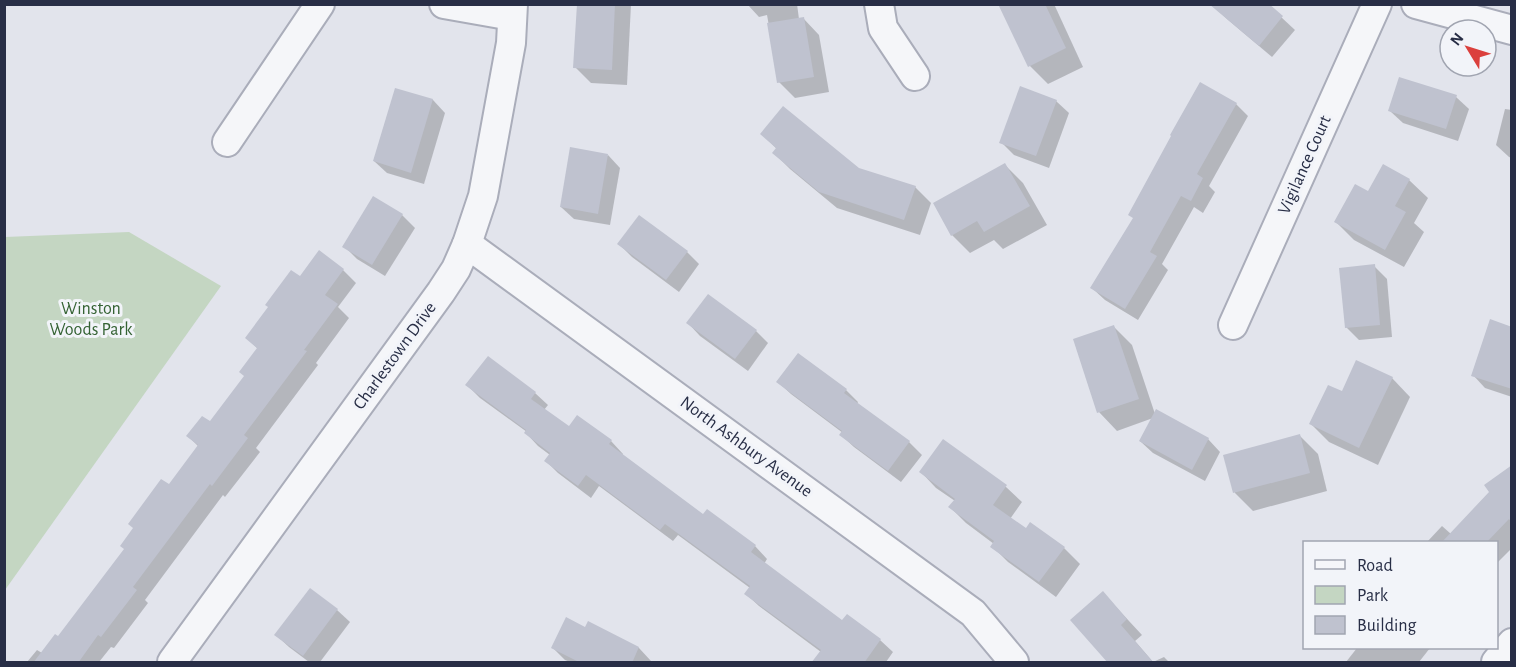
<svg xmlns="http://www.w3.org/2000/svg" width="1516" height="667" font-family="'Alegreya Sans',sans-serif">
<style>
.green{fill:#c4d6c2}
.shadow{fill:#0003}
.building{fill:#bfc2cf}
.lines{fill:none;stroke-linecap:round;stroke-linejoin:round}
.minor-casing{stroke:#aaadba;stroke-width:32}
.minor{stroke:#f5f6f9;stroke-width:28}
.labels{text-anchor:middle;dominant-baseline:central;stroke-width:6;stroke-linejoin:round;paint-order:stroke}
.street-label{font-size:18px;fill:#282e46;stroke:#f2f4f9}
.park-label{font-size:18px;fill:#356334;stroke:#f2f4f9}
</style>
<rect width="100%" height="100%" fill="#e2e4ec"/>
<polygon class="green" points="129,232 221,286 5,590 5,237"/>
<g class="shadow">
<polygon points="578,4 631,4 627,85 591,83 575,67"/>
<polygon points="747,4 797,4 799,19 803,18 819,35 829,92 795,98 779,82 767,15 759,17"/>
<polygon points="1000,4 1054,4 1083,67 1048,84 1030,66"/>
<polygon points="1267,4 1295,30 1272,57 1227,19 1214,7"/>
<polygon points="396,90 433,100 445,113 424,184 387,173 374,161"/>
<polygon points="1456,97 1469,109 1458,141 1403,123 1390,111"/>
<polygon points="1056,101 1069,113 1049,168 1014,155 1001,142"/>
<polygon points="1236,104 1248,116 1209,186 1215,192 1203,213 1194,207 1162,264 1168,270 1138,320 1105,300 1092,288"/>
<polygon points="1505,109 1512,110 1512,158 1509,157 1496,145"/>
<polygon points="762,134 859,169 915,187 931,203 920,235 837,208 790,169 774,153 777,149"/>
<polygon points="608,155 620,168 610,225 574,219 561,207"/>
<polygon points="1005,165 1023,183 1047,225 1003,249 994,240 970,253 952,235"/>
<polygon points="1384,166 1409,180 1428,198 1414,223 1424,232 1404,267 1354,240 1336,222 1368,193"/>
<polygon points="402,215 415,228 385,276 357,259 344,246"/>
<polygon points="619,244 687,252 699,264 679,292 632,257"/>
<polygon points="319,253 343,270 356,283 338,307 349,318 316,363 318,365 256,448 260,452 225,497 223,495 145,600 148,603 114,648 111,647 99,662 27,662 37,650 42,653 58,638 125,549 199,447 188,436 210,424 246,376 258,349 247,338 300,278"/>
<polygon points="1374,266 1387,279 1392,337 1359,340 1346,327"/>
<polygon points="688,323 756,331 768,343 748,371 700,336"/>
<polygon points="1114,327 1132,345 1155,414 1208,439 1220,452 1205,481 1153,453 1140,441 1153,418 1117,431 1099,412 1075,340"/>
<polygon points="1512,328 1512,397 1485,388 1473,375"/>
<polygon points="1392,378 1410,397 1378,465 1329,442 1311,424 1342,393"/>
<polygon points="778,382 846,390 858,402 857,404 909,442 922,455 901,482 854,447 841,435 843,433 791,394"/>
<polygon points="467,385 535,393 548,405 544,410 569,429 611,441 623,454 622,456 703,516 755,546 767,559 764,564 843,622 847,616 880,640 893,652 886,662 887,662 818,662 821,652 759,606 746,594 750,588 678,535 673,541 599,486 591,498 558,473 546,461 550,455 538,446 526,433 527,432 480,398"/>
<polygon points="1300,436 1318,454 1327,491 1253,511 1235,493 1225,456"/>
<polygon points="1512,467 1512,548 1496,564 1496,542 1427,542 1442,526 1451,534 1491,492"/>
<polygon points="921,472 1006,487 1022,502 1010,519 1026,530 1064,548 1080,564 1056,597 1008,562 992,546 994,544 966,523 950,507 955,501 936,488"/>
<polygon points="1103,593 1142,635 1135,641 1153,662 1164,657 1169,662 1110,662"/>
<polygon points="337,610 350,622 320,662 309,662 289,647 276,635"/>
<polygon points="588,623 639,648 651,661 650,662 570,662 565,660 553,648 586,629"/>
<polygon points="1357,648 1430,648 1419,662 1346,662"/>
</g>
<g class="building">
<polygon points="577,4 615,4 612,70 573,68"/>
<polygon points="998,4 1045,4 1066,48 1028,67"/>
<polygon points="1209,4 1269,4 1283,16 1259,46"/>
<polygon points="804,17 814,77 777,83 767,23"/>
<polygon points="1399,77 1457,95 1446,129 1388,111"/>
<polygon points="1200,82 1237,103 1197,174 1203,178 1191,201 1181,196 1150,252 1157,256 1125,309 1090,288 1133,218 1128,215 1171,136 1170,135"/>
<polygon points="1020,86 1057,100 1036,156 999,143"/>
<polygon points="395,88 433,99 411,173 373,161"/>
<polygon points="783,106 859,168 916,186 904,220 819,192 772,153 776,148 760,134"/>
<polygon points="570,147 608,154 598,214 560,207"/>
<polygon points="1005,163 1030,206 984,232 977,221 951,236 933,203"/>
<polygon points="1383,164 1410,179 1395,206 1406,212 1385,250 1334,222 1355,184 1368,191"/>
<polygon points="373,196 403,214 372,265 342,247"/>
<polygon points="639,215 688,251 666,280 617,244"/>
<polygon points="319,250 344,269 325,295 338,304 304,350 307,351 244,435 248,438 212,486 210,484 133,587 137,590 101,637 98,635 78,663 33,663 55,634 58,636 124,549 120,546 133,528 128,524 161,479 169,484 198,445 186,436 202,416 210,421 244,376 239,372 257,348 245,338 268,307 265,305 291,270 300,276"/>
<polygon points="1375,264 1380,325 1345,328 1339,268"/>
<polygon points="708,294 757,330 735,359 686,323"/>
<polygon points="1490,319 1512,327 1512,389 1471,376"/>
<polygon points="1114,325 1139,399 1097,413 1073,339"/>
<polygon points="798,353 847,389 844,393 910,441 888,471 839,435 842,431 776,382"/>
<polygon points="488,356 536,392 531,399 569,426 577,415 612,440 609,444 703,514 707,509 756,545 751,552 842,620 847,614 881,639 864,663 811,663 821,650 744,594 750,586 665,524 660,530 586,475 578,486 544,461 550,453 524,433 526,430 465,385"/>
<polygon points="1356,360 1393,377 1359,448 1309,424 1328,385 1342,391"/>
<polygon points="1156,409 1209,438 1192,470 1139,441"/>
<polygon points="1300,434 1310,473 1233,493 1223,455"/>
<polygon points="943,439 1007,485 993,505 1026,528 1030,522 1065,547 1039,582 990,547 994,541 948,507 955,499 919,472"/>
<polygon points="1512,465 1512,523 1509,519 1486,543 1441,543 1489,492 1484,485"/>
<polygon points="310,588 338,609 303,656 274,635"/>
<polygon points="1103,591 1127,619 1121,625 1154,663 1108,663 1070,620"/>
<polygon points="566,617 585,627 588,621 639,647 632,663 581,663 551,648"/>
</g>
<g class="lines">
<g class="minor-casing">
<g id="minor">
<polyline points="444,4 512,16"/>
<polyline points="879,4 883,28 915,76"/>
<polyline points="1416,4 1512,30"/>
<polyline points="227,142 320,4"/>
<polyline points="467,244 973,613 1014,662"/>
<polyline points="1233,325 1377,4"/>
<polyline points="172,662 441,292 456,269 467,244 483,196 511,43 513,4"/>
<polyline points="1496,662 1512,643"/>
</g>
</g>
<use href="#minor" class="minor"/>
</g>
<g class="labels">
<g class="street-label">
<text transform="translate(1305 165) rotate(-66)">Vigilance Court</text>
<text transform="translate(395 356) rotate(-54)">Charlestown Drive</text>
<text transform="translate(746 447) rotate(36)">North Ashbury Avenue</text>
</g>
<g class="park-label">
<text x="91" y="309">Winston<tspan x="91" dy="21">Woods Park</tspan></text>
</g>
</g>
<rect width="1516" height="667" fill="none" stroke="#282e46" stroke-width="12"/>
<rect x="1303" y="541" width="195" height="108" fill="#f2f4f9" stroke="#a1a5b1" stroke-width="1.5"/>
<rect x="1315" y="560" width="30" height="9" fill="#f5f6f9" stroke="#a1a5b1" stroke-width="1.5"/>
<text x="1357" y="571" font-size="18" fill="#282e46">Road</text>
<rect x="1315" y="586" width="30" height="18" fill="#c4d6c2" stroke="#a1a5b1" stroke-width="1.5"/>
<text x="1357" y="601" font-size="18" fill="#282e46">Park</text>
<rect x="1315" y="616" width="30" height="18" fill="#bfc2cf" stroke="#a1a5b1" stroke-width="1.5"/>
<text x="1357" y="631" font-size="18" fill="#282e46">Building</text>
<g transform="translate(1468 48) rotate(308)"><circle r="28" fill="#f2f4f9" stroke="#a1a5b1" stroke-width="1.5"/>
<path d="M0-4.5L10 22L0 15L-10 22Z" fill="#db403d"/>
<text y="-9" font-size="16" font-weight="bold" text-anchor="middle" fill="#282e46">N</text>
</g>
</svg>
